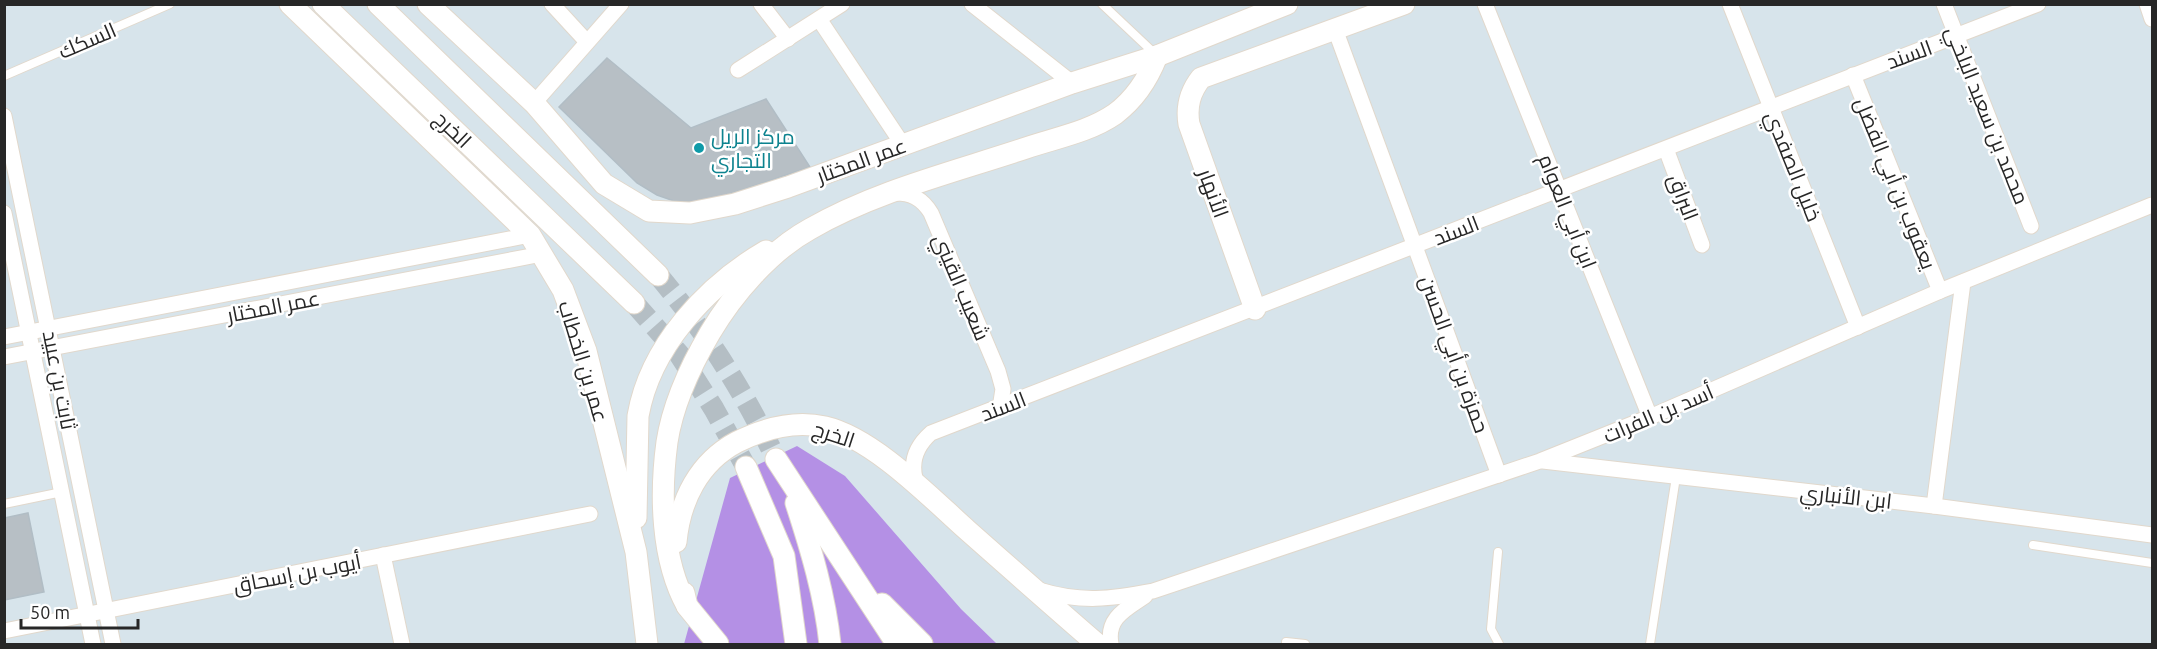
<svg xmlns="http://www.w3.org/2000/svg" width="2157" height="649" font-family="Ubuntu,Cairo,sans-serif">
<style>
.green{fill:#b490e5}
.building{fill:#b7bfc5;stroke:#b1bdc5;stroke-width:1.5}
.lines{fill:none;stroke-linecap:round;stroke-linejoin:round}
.secondary-tunnel{stroke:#b4bec4;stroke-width:21;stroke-dasharray:21 10;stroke-linecap:butt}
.lane-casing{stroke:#e1d8cc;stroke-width:10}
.street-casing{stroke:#e1d8cc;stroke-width:17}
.secondary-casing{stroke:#e1d8cc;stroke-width:23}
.lane{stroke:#fff;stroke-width:8}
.street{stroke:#fff;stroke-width:15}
.secondary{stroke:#fff;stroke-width:21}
.culture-dot{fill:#0f9aa8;stroke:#fff;stroke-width:2}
.labels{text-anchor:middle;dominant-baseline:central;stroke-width:5;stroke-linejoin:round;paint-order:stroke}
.street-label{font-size:21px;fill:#272727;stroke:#fff}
.culture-label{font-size:21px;fill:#0d838f;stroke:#fff;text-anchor:start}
</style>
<rect width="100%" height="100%" fill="#d7e4eb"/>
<polygon class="green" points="797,446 845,476 961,609 997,644 684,644 730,478"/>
<g class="building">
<polygon points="607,58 691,128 766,99 810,167 701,204 677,202 657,195 637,183 559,107"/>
<polygon points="28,513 44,592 4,600 4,518"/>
</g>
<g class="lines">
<g class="secondary-tunnel">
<path d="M658,275C708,335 742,388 776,459"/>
<polyline points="634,303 679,354 714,409 746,467"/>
</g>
<g class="lane-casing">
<g id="lane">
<polyline points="1102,4 1154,53"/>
<polyline points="4,76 170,4"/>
<polyline points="4,504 62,492"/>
<polyline points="2033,545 2152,563"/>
<polyline points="1498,552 1491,629 1499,644"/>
<polyline points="1286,644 1286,642 1305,644"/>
<polyline points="1650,644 1676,477"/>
</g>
</g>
<g class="street-casing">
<g id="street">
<polyline points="552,4 587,42"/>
<polyline points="761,4 788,39"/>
<polyline points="972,4 1072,83"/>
<polyline points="1485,4 1650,417"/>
<polyline points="1730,4 1858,327"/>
<polyline points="1944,4 2031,226"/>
<polyline points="2147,4 2152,19"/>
<polyline points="819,19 903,145"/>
<polyline points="1335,29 1499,475"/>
<polyline points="738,70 842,4"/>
<polyline points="1853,75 1940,291"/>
<polyline points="534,103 621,4"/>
<polyline points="4,116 113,644"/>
<polyline points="1666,149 1702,245"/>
<path d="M893,193C910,192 922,198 931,213L998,371L1003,389L1000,408"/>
<polyline points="4,213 93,644"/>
<polyline points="4,337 530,235"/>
<polyline points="4,357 542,254"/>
<polyline points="1543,461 1934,506 2152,535"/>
<path d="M918,487C909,466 914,448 931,433L2038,4"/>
<polyline points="1934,506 1963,282"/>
<polyline points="383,555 402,644"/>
<path d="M1039,590C1081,603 1111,599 1153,591L1540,461L1650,417L1940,291L2152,205"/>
<polyline points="4,631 590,514"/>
<path d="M1111,644C1106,618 1126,609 1145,596"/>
</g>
</g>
<g class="secondary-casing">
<g id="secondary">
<polyline points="290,4 530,235 563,290 586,351 636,552 647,644"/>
<polyline points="323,4 634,303"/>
<polyline points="378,4 658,275"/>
<polyline points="428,4 534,103 604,184 649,211 690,213 735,204 788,187 1072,83 1157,56 1287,4"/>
<path d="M1255,309L1189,124C1186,106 1190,92 1201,78L1404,4"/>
<polyline points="776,459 897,644"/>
<polyline points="746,467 784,556 796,644"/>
<path d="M796,503C811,549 825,596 830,644"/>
<path d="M636,518L638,416C650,347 706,286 766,251"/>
<path d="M676,542C680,500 699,462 737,442C765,428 794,420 825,427C873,438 930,497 967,530C1010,568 1053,606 1097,644"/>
<polyline points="684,593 687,606 718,644"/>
<polyline points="882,604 922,644"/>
<path d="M687,606C661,559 660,494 667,442C673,403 690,367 710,333C733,294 770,251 810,229C876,191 954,172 1026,148C1055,138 1089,132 1115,114C1135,99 1148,79 1157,56"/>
</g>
</g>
<use href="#lane" class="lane"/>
<use href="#street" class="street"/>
<use href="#secondary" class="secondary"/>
</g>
<circle class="culture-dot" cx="699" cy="148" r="6"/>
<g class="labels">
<g class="street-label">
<text transform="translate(87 40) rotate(-23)">السكك</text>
<text transform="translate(1909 54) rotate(-20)">السند</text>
<text transform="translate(1988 115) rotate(68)">محمد بن سعيد البلخي</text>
<text transform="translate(453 129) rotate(44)">الخرج</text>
<text transform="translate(861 160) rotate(-20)">عمر المختار</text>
<text transform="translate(1794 166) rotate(68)">خليل الصفدي</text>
<text transform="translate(1896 183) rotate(68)">يعقوب بن أبي الفضل</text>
<text transform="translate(1214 193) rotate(70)">الأنهار</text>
<text transform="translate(1684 197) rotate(69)">البراق</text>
<text transform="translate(1568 211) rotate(68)">ابن أبي العوام</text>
<text transform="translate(1456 230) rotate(-21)">السند</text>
<text transform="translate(962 287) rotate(67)">شعيب القيني</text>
<text transform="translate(273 306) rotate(-11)">عمر المختار</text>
<text transform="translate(1455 354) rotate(70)">حمزة بن أبي الحسن</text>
<text transform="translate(584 361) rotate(73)">عمر بن الخطاب</text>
<text transform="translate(60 380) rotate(79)">ثابت بن عبيد</text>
<text transform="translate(1003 406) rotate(-21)">السند</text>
<text transform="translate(1658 413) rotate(-23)">أسد بن الفرات</text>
<text transform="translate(834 434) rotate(18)">الخرج</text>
<text transform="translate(1846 496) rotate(6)">ابن الأنباري</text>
<text transform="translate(297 573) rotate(-11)">أيوب بن إسحاق</text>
</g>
<g class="culture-label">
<text x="711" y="136">مركز الريل<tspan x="711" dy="24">التجاري</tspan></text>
</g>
</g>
<rect width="2157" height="649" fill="none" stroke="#272727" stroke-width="12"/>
<path d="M21 619v9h117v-9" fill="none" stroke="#272727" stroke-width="3"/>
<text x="30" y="619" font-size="18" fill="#272727" stroke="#ffffff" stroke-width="4.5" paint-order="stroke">50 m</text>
</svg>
